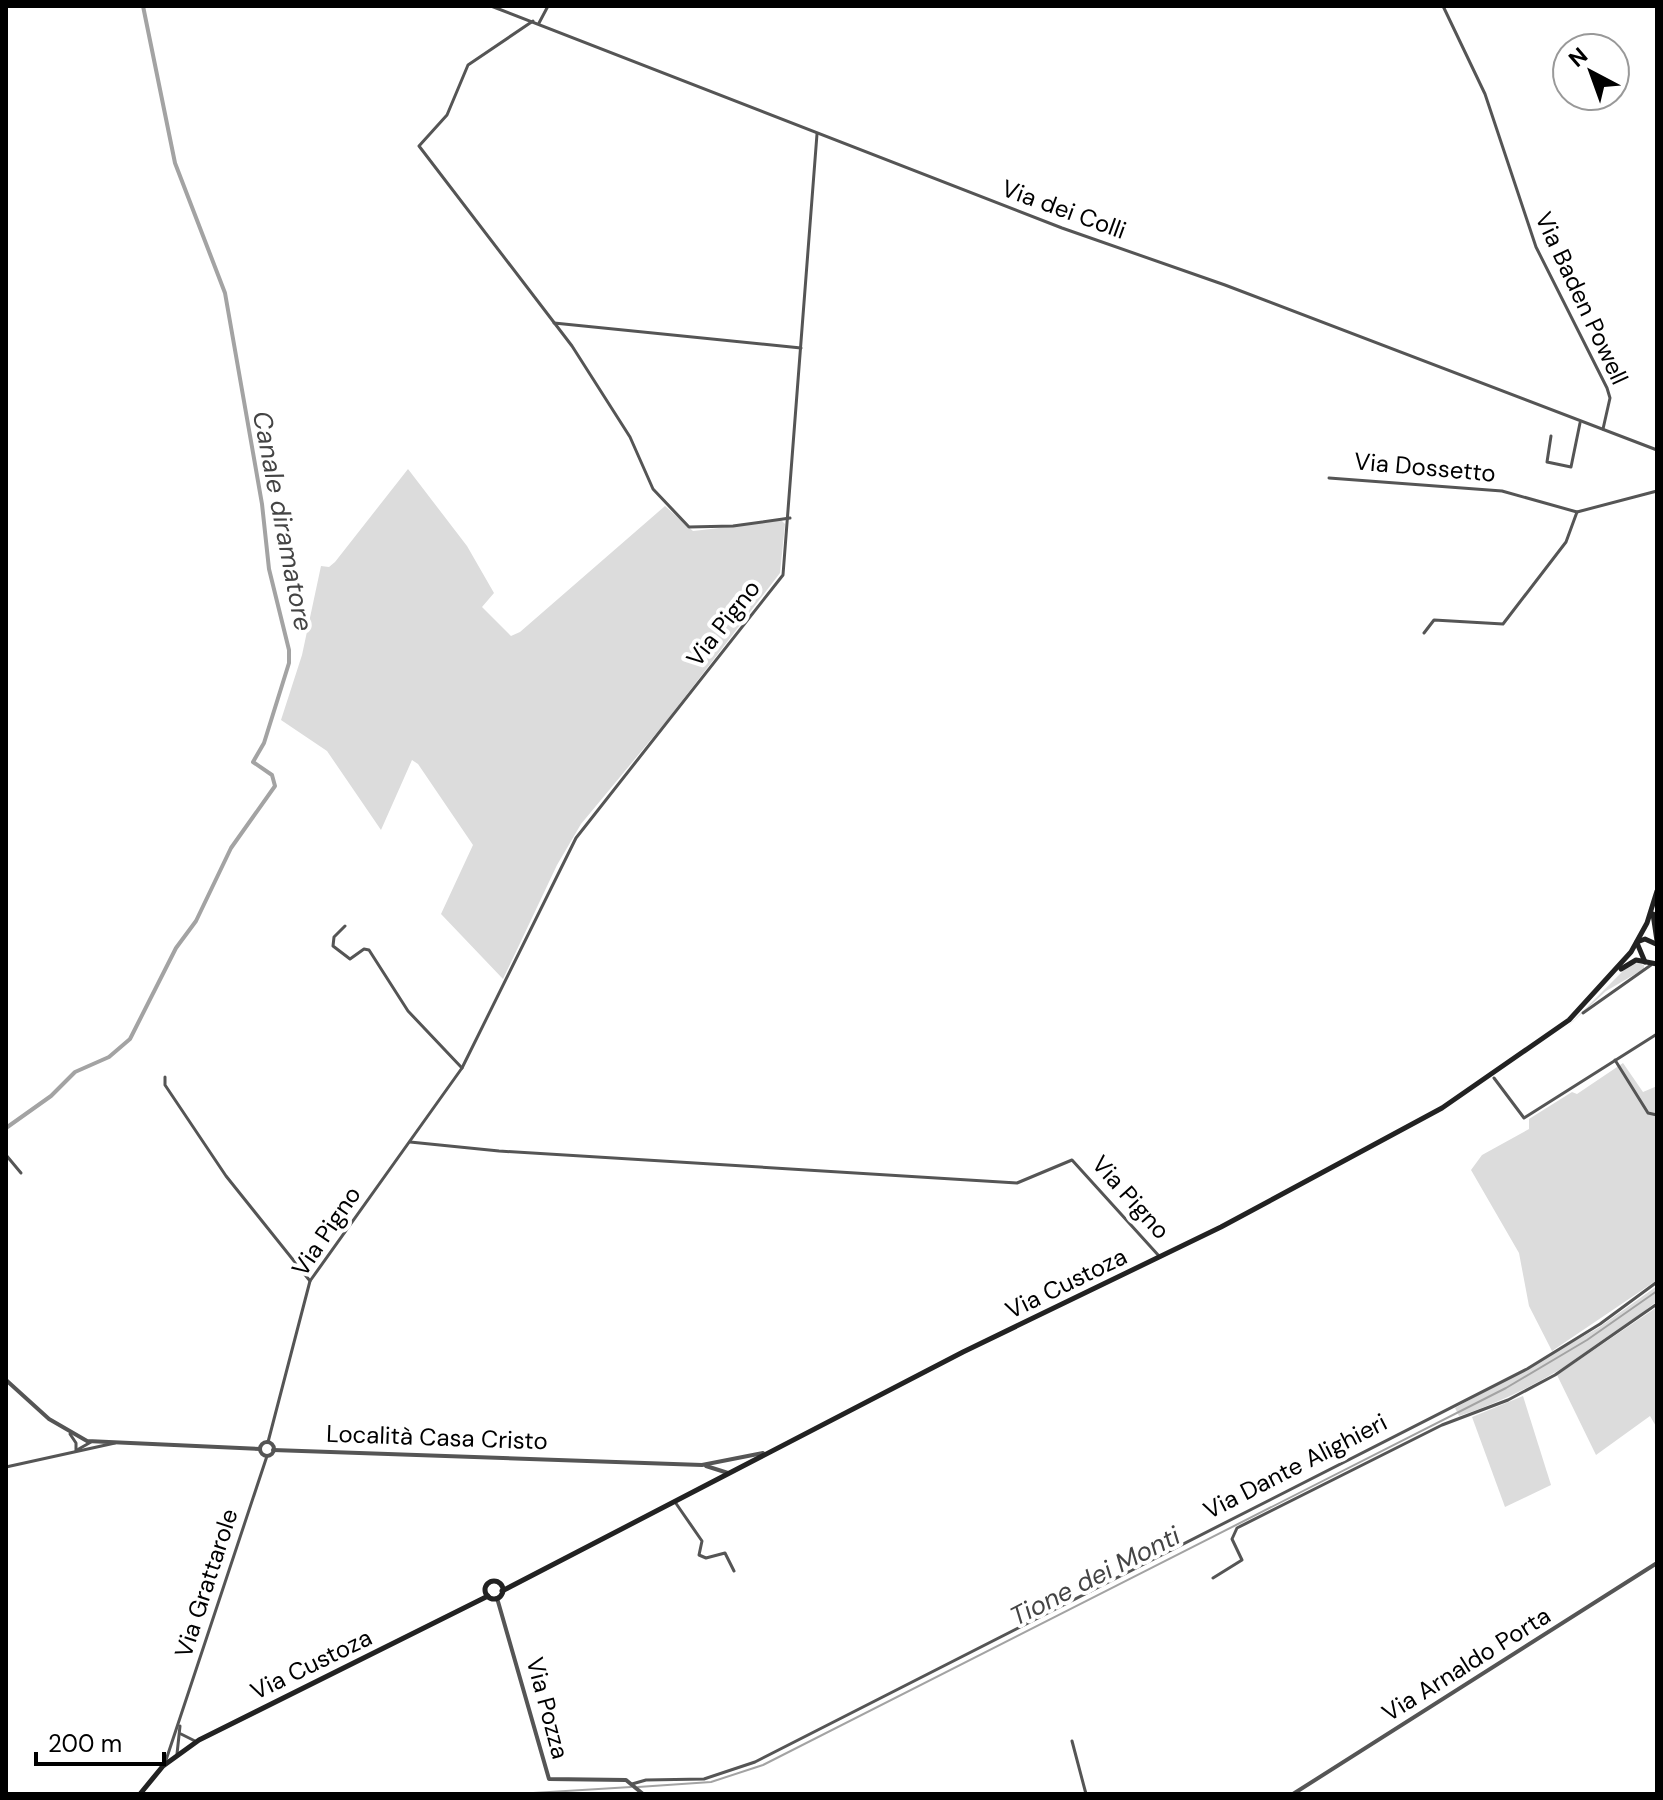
<svg xmlns="http://www.w3.org/2000/svg" width="1663" height="1800" font-family="'DM Sans',sans-serif">
<style>
.green{fill:#dcdcdc}
.lines{fill:none;stroke-linecap:round;stroke-linejoin:round}
.stream{stroke:#a3a3a3;stroke-width:2}
.canal{stroke:#a3a3a3;stroke-width:4}
.minor{stroke:#555;stroke-width:3}
.tertiary{stroke:#555;stroke-width:4}
.secondary{stroke:#222;stroke-width:5}
.labels{text-anchor:middle;dominant-baseline:central;stroke-width:8;stroke-linejoin:round;paint-order:stroke}
.street-label{font-size:24px;fill:#000;stroke:#fff}
.water-label{font-size:26px;font-style:italic;fill:#444;stroke:#fff}
</style>
<rect width="100%" height="100%" fill="#fff"/>
<g class="green">
<path d="M408,469L467,546L494,593L482,607L511,636L520,632L665,506L693,531C722,528 750,525 781,520L785,524L780,573L668,719L581,824L557,865L503,979L441,914L473,845L418,764L412,760L381,830L327,751L281,720L302,655L321,566L329,567L335,562Z"/>
<polygon points="1638,963 1644,965 1644,969 1606,991 1565,1029 1629,965"/>
<polygon points="1623,1063 1643,1092 1657,1086 1657,1280 1552,1351 1529,1306 1519,1253 1471,1170 1482,1155 1529,1129 1529,1119 1572,1092 1577,1094"/>
<path d="M1657,1286V1301C1599,1349 1530,1393 1459,1416L1455,1408L1598,1328Z"/>
<polygon points="1657,1307 1657,1428 1650,1416 1596,1455 1557,1375"/>
<polygon points="1523,1396 1551,1485 1505,1507 1472,1417"/>
</g>
<g class="lines">
<g class="stream">
<polyline points="638,1787 711,1782 763,1765 1506,1388 1587,1340 1657,1291"/>
<polyline points="517,1794 631,1787"/>
</g>
<polyline class="canal" points="6,1128 51,1096 75,1072 109,1057 130,1039 176,948 196,921 231,848 275,786 272,775 253,762 264,743 289,663 289,650 269,569 262,504 225,293 175,163 143,6"/>
<g class="minor">
<polyline points="491,6 1062,228 1225,285 1657,450"/>
<polyline points="1443,6 1485,94 1536,247 1607,388 1610,398 1603,429"/>
<polyline points="533,21 468,65 447,115 419,146 572,346 630,437 653,489 689,527 733,526 790,518"/>
<polyline points="539,23 548,6"/>
<polyline points="554,323 801,348"/>
<polyline points="1551,436 1547,462 1571,467 1580,423"/>
<polyline points="1329,478 1502,491 1577,512 1657,491"/>
<polyline points="1424,633 1434,620 1503,624 1566,542 1577,512"/>
<polyline points="345,926 334,937 333,946 350,959 364,949 369,950 408,1011 462,1068"/>
<polyline points="1583,1013 1651,965"/>
<polyline points="1615,1060 1648,1113 1657,1115"/>
<polyline points="165,1077 165,1085 226,1176 310,1281"/>
<polyline points="1494,1078 1524,1118 1657,1034"/>
<polyline points="410,1142 499,1151 1017,1183 1072,1160 1159,1256"/>
<polyline points="6,1155 21,1173"/>
<polyline points="70,1434 76,1443 76,1451"/>
<polyline points="268,1442 310,1281 462,1068 576,838 783,575 817,134"/>
<polyline points="77,1450 91,1442"/>
<polyline points="6,1467 115,1443"/>
<polyline points="675,1502 702,1541 699,1555 706,1558 725,1553 734,1571"/>
<polyline points="1213,1578 1242,1560 1232,1539 1237,1528 1442,1425 1508,1400 1555,1375 1657,1304"/>
<polyline points="181,1734 195,1741"/>
<polyline points="1072,1741 1086,1794"/>
<polyline points="177,1754 180,1726"/>
<polyline points="165,1763 267,1456"/>
<polyline points="632,1784 646,1780 704,1779 755,1762 1527,1369 1600,1324 1657,1282"/>
</g>
<g class="tertiary">
<polyline points="6,1380 49,1419 87,1441 260,1449"/>
<circle cx="267" cy="1449" r="7"/>
<polyline points="273,1450 702,1465 763,1453"/>
<polyline points="706,1466 728,1473"/>
<polyline points="497,1598 549,1779 626,1780 643,1794"/>
<polyline points="1293,1794 1657,1563"/>
</g>
<g class="secondary">
<polyline points="1653,914 1657,941"/>
<polyline points="1637,942 1645,939 1656,944"/>
<polyline points="1637,943 1645,962"/>
<polyline points="1621,969 1636,960 1657,964"/>
<circle cx="494" cy="1590" r="9"/>
<polyline points="502,1591 963,1352 1221,1227 1442,1108 1569,1020 1631,952 1647,923 1657,891"/>
<polyline points="140,1794 163,1766 199,1740 488,1596"/>
</g>
</g>
<g class="labels">
<g class="street-label">
<text transform="translate(1064 209) rotate(20)">Via dei Colli</text>
<text transform="translate(1582 298) rotate(65)">Via Baden Powell</text>
<text transform="translate(1425 467) rotate(5)">Via Dossetto</text>
<text transform="translate(723 623) rotate(-52)">Via Pigno</text>
<text transform="translate(1131 1197) rotate(48)">Via Pigno</text>
<text transform="translate(326 1231) rotate(-56)">Via Pigno</text>
<text transform="translate(1066 1283) rotate(-26)">Via Custoza</text>
<text transform="translate(437 1437) rotate(2)">Località Casa Cristo</text>
<text transform="translate(1295 1466) rotate(-27)">Via Dante Alighieri</text>
<text transform="translate(206 1583) rotate(-72)">Via Grattarole</text>
<text transform="translate(311 1664) rotate(-26)">Via Custoza</text>
<text transform="translate(1466 1664) rotate(-32)">Via Arnaldo Porta</text>
<text transform="translate(548 1708) rotate(75)">Via Pozza</text>
</g>
<g class="water-label">
<text transform="translate(283 521) rotate(79)">Canale diramatore</text>
<text transform="translate(1095 1576) rotate(-27)">Tione dei Monti</text>
</g>
</g>
<rect width="1663" height="1800" fill="none" stroke="#000000" stroke-width="16"/>
<g transform="translate(1591 72) rotate(319)"><circle r="38" fill="#ffffff" stroke="#999999" stroke-width="2"/>
<path d="M0-6L14 30L0 20L-14 30Z" fill="#000000"/>
<text y="-12" font-size="22" font-weight="bold" text-anchor="middle" fill="#000000">N</text>
</g>
<path d="M36 1752v12h128v-12" fill="none" stroke="#000000" stroke-width="4"/>
<text x="48" y="1752" font-size="24" fill="#000000" stroke="#ffffff" stroke-width="6" paint-order="stroke">200 m</text>
</svg>
